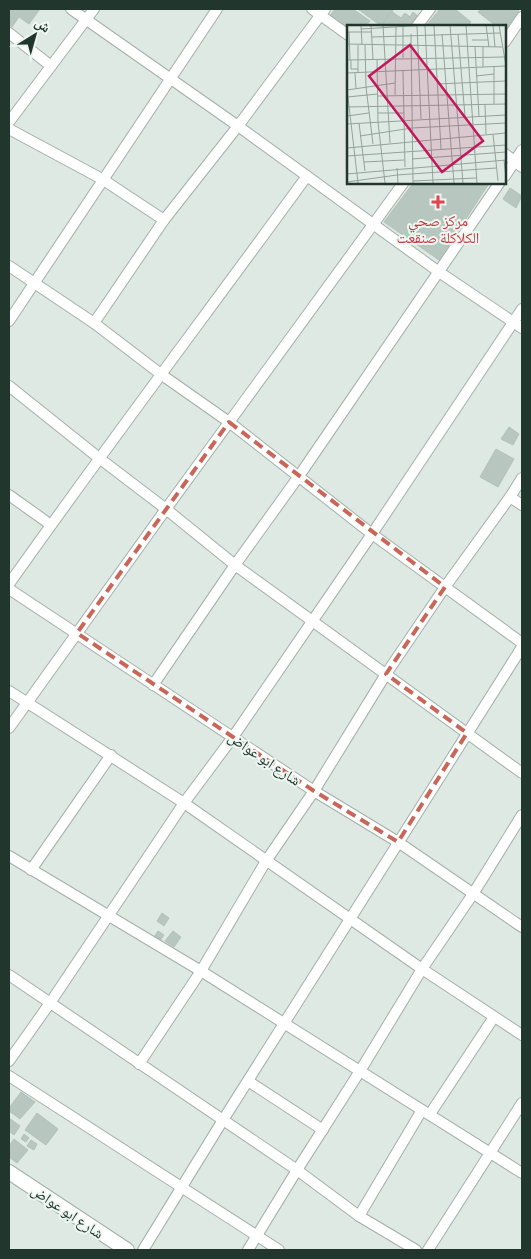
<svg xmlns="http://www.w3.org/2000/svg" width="531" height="1259" font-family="Commissioner,'Noto Naskh Arabic',sans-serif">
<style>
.building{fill:#b7c6be;stroke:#b2c2b9}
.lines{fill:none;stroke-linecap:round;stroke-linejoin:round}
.street-casing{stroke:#a2b0a9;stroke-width:12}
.secondary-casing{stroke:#9fb3a9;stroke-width:16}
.street{stroke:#fff;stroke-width:10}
.secondary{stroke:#fff;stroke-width:14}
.marked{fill:none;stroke:#c96658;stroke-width:4;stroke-dasharray:10 6;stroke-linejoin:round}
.health-dot{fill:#e0444e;stroke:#eef6f1;stroke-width:2}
.labels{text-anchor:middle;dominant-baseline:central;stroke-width:4;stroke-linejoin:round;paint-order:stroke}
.health-label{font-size:15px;fill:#be3a42;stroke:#eef6f1}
.street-label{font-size:15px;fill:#21372e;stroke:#eef6f1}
.inset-road{fill:none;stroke:#93a29b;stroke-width:1}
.view{fill:#c2185b;fill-opacity:0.15;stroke:#c2185b;stroke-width:2.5}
.inset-edge{fill:none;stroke:#21372e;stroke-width:2.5}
</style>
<rect width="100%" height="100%" fill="#dfe9e3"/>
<g class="building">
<polygon points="9,9 40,9 29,24 19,17 12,27 9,25"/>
<polygon points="335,9 353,9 370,21 366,26 348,26 348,33 328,18"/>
<polygon points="358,9 394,9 381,26"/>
<polygon points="440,9 455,9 471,22 468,26 426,26"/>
<polygon points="481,9 516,9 519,11 505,30 505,26 496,26 478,12"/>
<polygon points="391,11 401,18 405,13 410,17 413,12 419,17 412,26 406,24 405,26 381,26"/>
<polygon points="414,182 490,182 439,260 384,222"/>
<polygon points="510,188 522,196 516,208 503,199"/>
<polygon points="509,427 519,434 513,445 501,439"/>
<polygon points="496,449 514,459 498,487 480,477"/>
<polygon points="162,913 169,918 164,926 157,921"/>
<polygon points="158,931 164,935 160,941 154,937"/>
<polygon points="173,931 181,937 174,947 165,941"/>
<polygon points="21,1092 35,1102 20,1119 9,1111 9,1108"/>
<polygon points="37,1113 58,1129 46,1145 25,1130"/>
<polygon points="9,1118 20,1126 14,1135 9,1131"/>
<polygon points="24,1134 29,1138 26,1142 21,1139"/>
<polygon points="14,1139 28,1150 17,1163 9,1157 9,1146"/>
<polygon points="31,1140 37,1144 34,1150 27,1146"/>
</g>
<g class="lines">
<g class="street-casing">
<g id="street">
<polyline points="71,9 238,126 439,272 522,328"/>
<polyline points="312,9 348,35"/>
<polyline points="417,26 430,9"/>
<polyline points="9,33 51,66"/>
<polyline points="505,42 522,17"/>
<polyline points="9,122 94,9"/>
<polyline points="9,129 102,179 164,220"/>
<polyline points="505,154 522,167"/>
<polyline points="505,176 522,150"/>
<polyline points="9,266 94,323 162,375 229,422 372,534 522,643"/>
<polyline points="9,321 217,9"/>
<polyline points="94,323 164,220 238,126 325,9"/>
<polyline points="9,386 99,458 166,509 235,565 522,773"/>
<polyline points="9,495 51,525"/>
<polyline points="510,497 522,505"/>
<path d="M9,584C106,447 208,312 307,176"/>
<polyline points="9,589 314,791 398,842 522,927"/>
<polyline points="153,685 235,565 299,476 500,182"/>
<polyline points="9,691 184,803 422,969 522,1035"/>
<polyline points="9,728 166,509 404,182"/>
<polyline points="9,856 201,971 522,1173"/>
<polyline points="31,870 111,755"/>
<polyline points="9,975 297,1170 359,1216 416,1250"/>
<polyline points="9,1061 50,1003 184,803 233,737 372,534 522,309"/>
<polyline points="139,1064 201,971 266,861 314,791 386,674 445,587 510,497 522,478"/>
<polyline points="9,1076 279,1250"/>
<polyline points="248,1081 323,1130"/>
<polyline points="430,1114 494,1017"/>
<polyline points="359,1216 422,1110"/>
<polyline points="143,1250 223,1120 522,647"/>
<polyline points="248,1250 297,1170 360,1071 422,969 473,894 522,815"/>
<polyline points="428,1250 522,1103"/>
</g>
</g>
<g class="secondary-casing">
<polyline id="secondary" points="9,1172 127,1250"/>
</g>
<use href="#street" class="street"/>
<use href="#secondary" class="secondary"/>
</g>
<path class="marked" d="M229,422L445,587L386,674L467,733L398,842L314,791L77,633Z"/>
<path class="health-dot" d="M435.5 194.5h5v5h5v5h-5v5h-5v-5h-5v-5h5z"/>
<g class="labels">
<g class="health-label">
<text x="438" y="220">مركز صحي<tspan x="438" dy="17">الكلاكلة صنقعت</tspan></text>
</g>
<g class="street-label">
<text transform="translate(265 758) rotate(34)">شارع ابو عواض</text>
<text transform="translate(68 1211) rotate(34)">شارع ابو عواض</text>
</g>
</g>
<g transform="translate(347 25)">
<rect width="159" height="159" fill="#dfe9e3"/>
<path class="inset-road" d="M14,0L15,20M24,0L26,34M36,0L43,118M70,0L74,94M87,0L94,124M103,0L116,158M119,0L130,158M139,0L142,22M146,0L148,22M152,0L159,41M78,1L86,158M14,4L80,0M0,7H25M2,7L3,35M64,9L66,158M95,9L107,158M111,9L118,91M25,12L153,8M125,15H141M0,19L155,22M18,20L19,62L26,119M128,22L132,91M136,22V42M56,33V2M30,34L31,97L38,158M0,35L157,32M4,35V44H11M147,42V79M56,46L58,142M0,48L159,41M8,48L9,63M11,48V20M129,51L147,49M90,59L159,56M0,64L11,158M0,65L48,58M48,70L49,2M31,71L159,69M0,72L31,69M138,79L139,109M0,82L159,79M31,88H57M0,91L22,88M12,98L18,146M0,99L159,90M146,109L151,156M13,111L65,103L159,98M0,123L159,108M0,131L159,120M65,134L159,127M157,135L159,153M17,137L57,135M50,143L51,158M0,149L159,135M66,156L129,153M0,157L50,150L149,143"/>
<path class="view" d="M63,20L136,116L95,147L22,51Z"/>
<rect width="159" height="159" class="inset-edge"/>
</g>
<rect width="531" height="1259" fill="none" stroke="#21372e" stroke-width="20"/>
<g transform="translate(35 35) rotate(37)" stroke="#eef6f1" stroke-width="4" paint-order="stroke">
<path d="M0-4L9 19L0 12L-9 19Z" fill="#21372e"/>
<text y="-8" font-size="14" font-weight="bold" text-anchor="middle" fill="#21372e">ش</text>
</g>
</svg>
